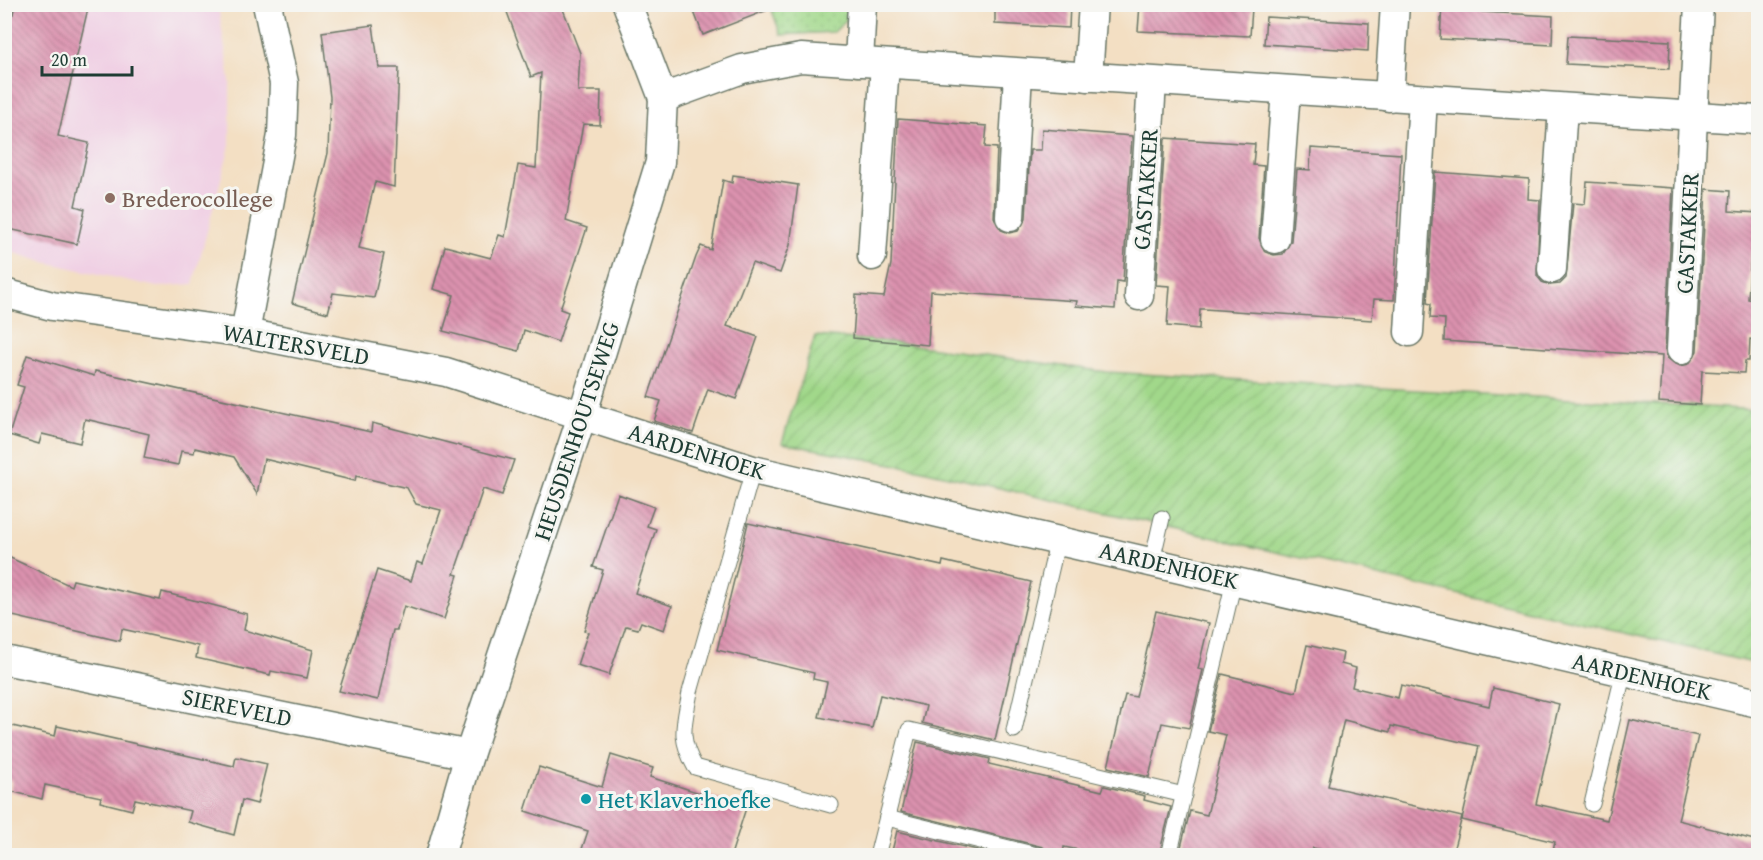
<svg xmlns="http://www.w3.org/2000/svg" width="1763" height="860" font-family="'Gentium Book Plus',serif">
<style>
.built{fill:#f0d0e4}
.grass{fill:url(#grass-dots);stroke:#608a5f;stroke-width:1.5}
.garden{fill:url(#garden-furrows);stroke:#608a5f;stroke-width:1.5}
.building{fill:url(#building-back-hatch)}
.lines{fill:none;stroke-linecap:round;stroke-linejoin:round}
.lane-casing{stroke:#697666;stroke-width:17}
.street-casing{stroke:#697666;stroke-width:31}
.lane{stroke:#fff;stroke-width:15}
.street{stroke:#fff;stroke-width:28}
.education-dot{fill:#8d6e63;stroke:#f6f6f2;stroke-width:2}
.culture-dot{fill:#0f9aa8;stroke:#f6f6f2;stroke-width:2}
.labels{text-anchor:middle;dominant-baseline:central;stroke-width:6;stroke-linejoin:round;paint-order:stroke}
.street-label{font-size:24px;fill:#1f3d34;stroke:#f6f6f2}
.education-label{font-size:24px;fill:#785e54;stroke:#f6f6f2;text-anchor:start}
.culture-label{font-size:24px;fill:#0d838f;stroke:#f6f6f2;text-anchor:start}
</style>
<defs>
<pattern id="grass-dots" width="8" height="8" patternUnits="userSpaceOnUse" patternTransform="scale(1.5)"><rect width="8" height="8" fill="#a1d88a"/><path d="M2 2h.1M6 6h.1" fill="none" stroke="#8aba78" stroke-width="1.8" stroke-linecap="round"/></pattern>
<pattern id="garden-furrows" width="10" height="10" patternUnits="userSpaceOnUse" patternTransform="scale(1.5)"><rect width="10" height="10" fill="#a1d88a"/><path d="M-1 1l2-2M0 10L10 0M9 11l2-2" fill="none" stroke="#8aba78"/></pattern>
<pattern id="building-back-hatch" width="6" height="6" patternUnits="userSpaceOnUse" patternTransform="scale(1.5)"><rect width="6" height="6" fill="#dc92af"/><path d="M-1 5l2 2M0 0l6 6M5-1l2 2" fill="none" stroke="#b2788f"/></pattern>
</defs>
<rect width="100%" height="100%" fill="#f6f6f2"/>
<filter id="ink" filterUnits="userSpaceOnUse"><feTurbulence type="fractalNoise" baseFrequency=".0167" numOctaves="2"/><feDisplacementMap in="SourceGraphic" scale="12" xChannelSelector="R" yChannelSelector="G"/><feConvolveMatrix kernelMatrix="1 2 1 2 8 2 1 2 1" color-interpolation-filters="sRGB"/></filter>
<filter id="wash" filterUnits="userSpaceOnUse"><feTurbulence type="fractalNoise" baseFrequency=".008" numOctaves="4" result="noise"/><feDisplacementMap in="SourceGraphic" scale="24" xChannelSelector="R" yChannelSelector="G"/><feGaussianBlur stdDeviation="1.35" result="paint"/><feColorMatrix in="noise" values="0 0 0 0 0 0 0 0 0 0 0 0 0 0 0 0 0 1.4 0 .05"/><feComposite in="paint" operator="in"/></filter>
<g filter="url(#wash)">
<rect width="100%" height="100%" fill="#f3dfc3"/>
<polygon class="built" points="5,5 218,5 230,81 230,145 193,284 157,287 40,261 5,250"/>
<polygon class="grass" points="770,5 848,5 847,19 834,32 781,35"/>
<polygon class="garden" points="815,336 884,341 1107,372 1758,410 1758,664 918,469 782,443"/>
<g id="blocks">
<g class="building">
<polygon points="15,4 89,4 58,136 89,143 75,206 85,209 77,244 4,228 4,12 13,14"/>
<polygon points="504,4 561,4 580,53 578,91 601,91 600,125 583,124 566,221 587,228 560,309 568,312 558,342 524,330 519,351 443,331 454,295 433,289 445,246 491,258 499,235 505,237 518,165 536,168 541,73 531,77"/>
<polygon points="691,4 777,4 778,6 703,35"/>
<polygon points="995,4 1070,4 1069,28 995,24"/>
<polygon points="1140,4 1252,8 1250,36 1138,31"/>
<polygon points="1442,4 1482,4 1482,12 1553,16 1552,45 1440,39"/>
<polygon points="1266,17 1369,23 1368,51 1264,44"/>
<polygon points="373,25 379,68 399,68 394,187 375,182 359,248 384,254 374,298 333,293 328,313 292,303 328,153 330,97 322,32"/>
<polygon points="1568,36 1670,41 1669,69 1566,64"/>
<polygon points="898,119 987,126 985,147 997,148 994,217 1001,230 1009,233 1018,231 1026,218 1030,150 1041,150 1042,129 1132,136 1123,282 1117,281 1115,309 1076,306 1077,301 931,291 928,345 853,338 856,295 884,297 891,264"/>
<polygon points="1165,138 1255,144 1253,165 1264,166 1259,238 1265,252 1274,255 1283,254 1291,241 1297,169 1310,170 1311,148 1401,154 1394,300 1374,299 1372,320 1204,309 1200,309 1199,329 1167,326 1170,286 1156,285"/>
<polygon points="1435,172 1529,179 1528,199 1540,200 1537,276 1542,282 1550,285 1560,284 1566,278 1573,203 1585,204 1587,182 1673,188 1665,349 1667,358 1680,366 1689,364 1697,351 1706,189 1730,191 1729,211 1758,213 1758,253 1751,253 1748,299 1758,300 1758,340 1750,339 1749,361 1745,361 1744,373 1702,371 1700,405 1659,402 1662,356 1444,341 1445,319 1430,318 1431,304 1427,303"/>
<polygon points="733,175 798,185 790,245 780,273 752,263 727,326 758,337 736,399 708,389 693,433 654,421 661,401 648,397 696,257 701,246 711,250 723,180 732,183"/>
<polygon points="27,355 94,376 95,371 371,432 372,423 514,460 502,495 483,489 454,574 458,575 444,619 404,606 397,630 393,630 378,700 339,691 377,570 411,581 417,562 423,564 441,510 416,504 407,488 356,476 355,481 264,459 257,494 234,457 195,448 194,453 181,451 178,465 144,458 149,434 85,419 80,443 42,434 39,444 9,435 24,387 17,385"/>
<polygon points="618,494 654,507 647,526 656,529 635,593 672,606 664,630 641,622 638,629 626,626 609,675 577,665 588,632 584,631 603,570 593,567"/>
<polygon points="748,523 942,566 943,561 1031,582 995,740 922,723 926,706 880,695 872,728 819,717 827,682 813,679 814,673 717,650"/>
<polygon points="4,555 71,586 73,580 160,600 162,592 247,614 244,630 313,650 307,678 271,671 270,675 196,658 198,646 122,629 120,641 4,614"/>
<polygon points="1156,611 1209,623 1198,669 1203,670 1189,728 1162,723 1149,777 1108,767 1125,695 1136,697"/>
<polygon points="1307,645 1343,653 1341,664 1356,668 1352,687 1398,698 1401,685 1489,706 1493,688 1559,704 1536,804 1607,820 1630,720 1698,736 1678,820 1758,841 1758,855 1574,855 1553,851 1555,842 1462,820 1479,746 1391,726 1390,732 1344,720 1328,786 1462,817 1452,855 1344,855 1313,848 1311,855 1179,855 1190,811 1207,815 1226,735 1208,731 1222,674 1296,692"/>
<polygon points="4,724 55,736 57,726 234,766 236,757 267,764 257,804 242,800 234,835 188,822 191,811 135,799 132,810 100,802 101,797 45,785 42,799 10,791 12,781 4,780"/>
<polygon points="917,742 990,759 989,764 1102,791 1104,786 1145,796 1144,800 1171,807 1159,855 1102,855 1064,847 1063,855 1050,855 1043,847 901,812"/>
<polygon points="611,755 653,768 650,777 746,808 731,855 580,855 588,831 525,811 539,767 602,787"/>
<polygon points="897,831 998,855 891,855"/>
</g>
</g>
</g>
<g filter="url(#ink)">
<use href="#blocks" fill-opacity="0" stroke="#697666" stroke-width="1.5"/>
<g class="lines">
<g class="lane-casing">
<g id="lane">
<path d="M753,470L690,692C684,726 678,736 695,767L831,805"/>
<polyline points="1152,561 1162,518"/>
<polyline points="1014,730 1058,539"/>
<polyline points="1592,804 1624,671"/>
<polyline points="887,818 1041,856"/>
<polyline points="877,856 909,730 1184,795"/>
<polyline points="1169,856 1234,581"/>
</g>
</g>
<g class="street-casing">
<g id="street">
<polyline points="859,62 862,4"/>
<polyline points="1088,77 1093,4"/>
<polyline points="1389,97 1395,4"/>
<polyline points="663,98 742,69 801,58 1758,120"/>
<polyline points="1010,217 1018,73"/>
<polyline points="1275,239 1286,90"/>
<polyline points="872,256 885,64"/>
<polyline points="1552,269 1563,108"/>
<polyline points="4,293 52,306 245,333 446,372 753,470 1758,703"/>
<polyline points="1139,296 1152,82"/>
<polyline points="1409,332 1423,99"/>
<polyline points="245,333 282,135 284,83 267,4"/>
<polyline points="1681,350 1699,4"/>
<polyline points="4,660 469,755"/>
<polyline points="440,856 469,755 582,416 660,162 663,98 627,4"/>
</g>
</g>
<use href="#lane" class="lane"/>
<use href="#street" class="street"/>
</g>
</g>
<circle class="education-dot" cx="110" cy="198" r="6"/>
<circle class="culture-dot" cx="586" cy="799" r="6"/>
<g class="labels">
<g class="street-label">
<text transform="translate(1145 189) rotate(-86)">GASTAKKER</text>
<text transform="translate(1687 233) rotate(-87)">GASTAKKER</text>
<text transform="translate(296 344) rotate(10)">WALTERSVELD</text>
<text transform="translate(576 431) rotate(-72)">HEUSDENHOUTSEWEG</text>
<text transform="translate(697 451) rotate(17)">AARDENHOEK</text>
<text transform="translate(1169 565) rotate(13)">AARDENHOEK</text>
<text transform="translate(1642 676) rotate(13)">AARDENHOEK</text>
<text transform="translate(237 707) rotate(12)">SIEREVELD</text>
</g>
<g class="education-label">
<text x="122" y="198">Brederocollege</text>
</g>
<g class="culture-label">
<text x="598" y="799">Het Klaverhoefke</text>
</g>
</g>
<rect width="1763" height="860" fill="none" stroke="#f6f6f2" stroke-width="24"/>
<path d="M42 66v9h90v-9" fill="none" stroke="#1f3d34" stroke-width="3"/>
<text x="51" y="66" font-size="18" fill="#1f3d34" stroke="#f6f6f2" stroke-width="4.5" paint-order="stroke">20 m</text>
</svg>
